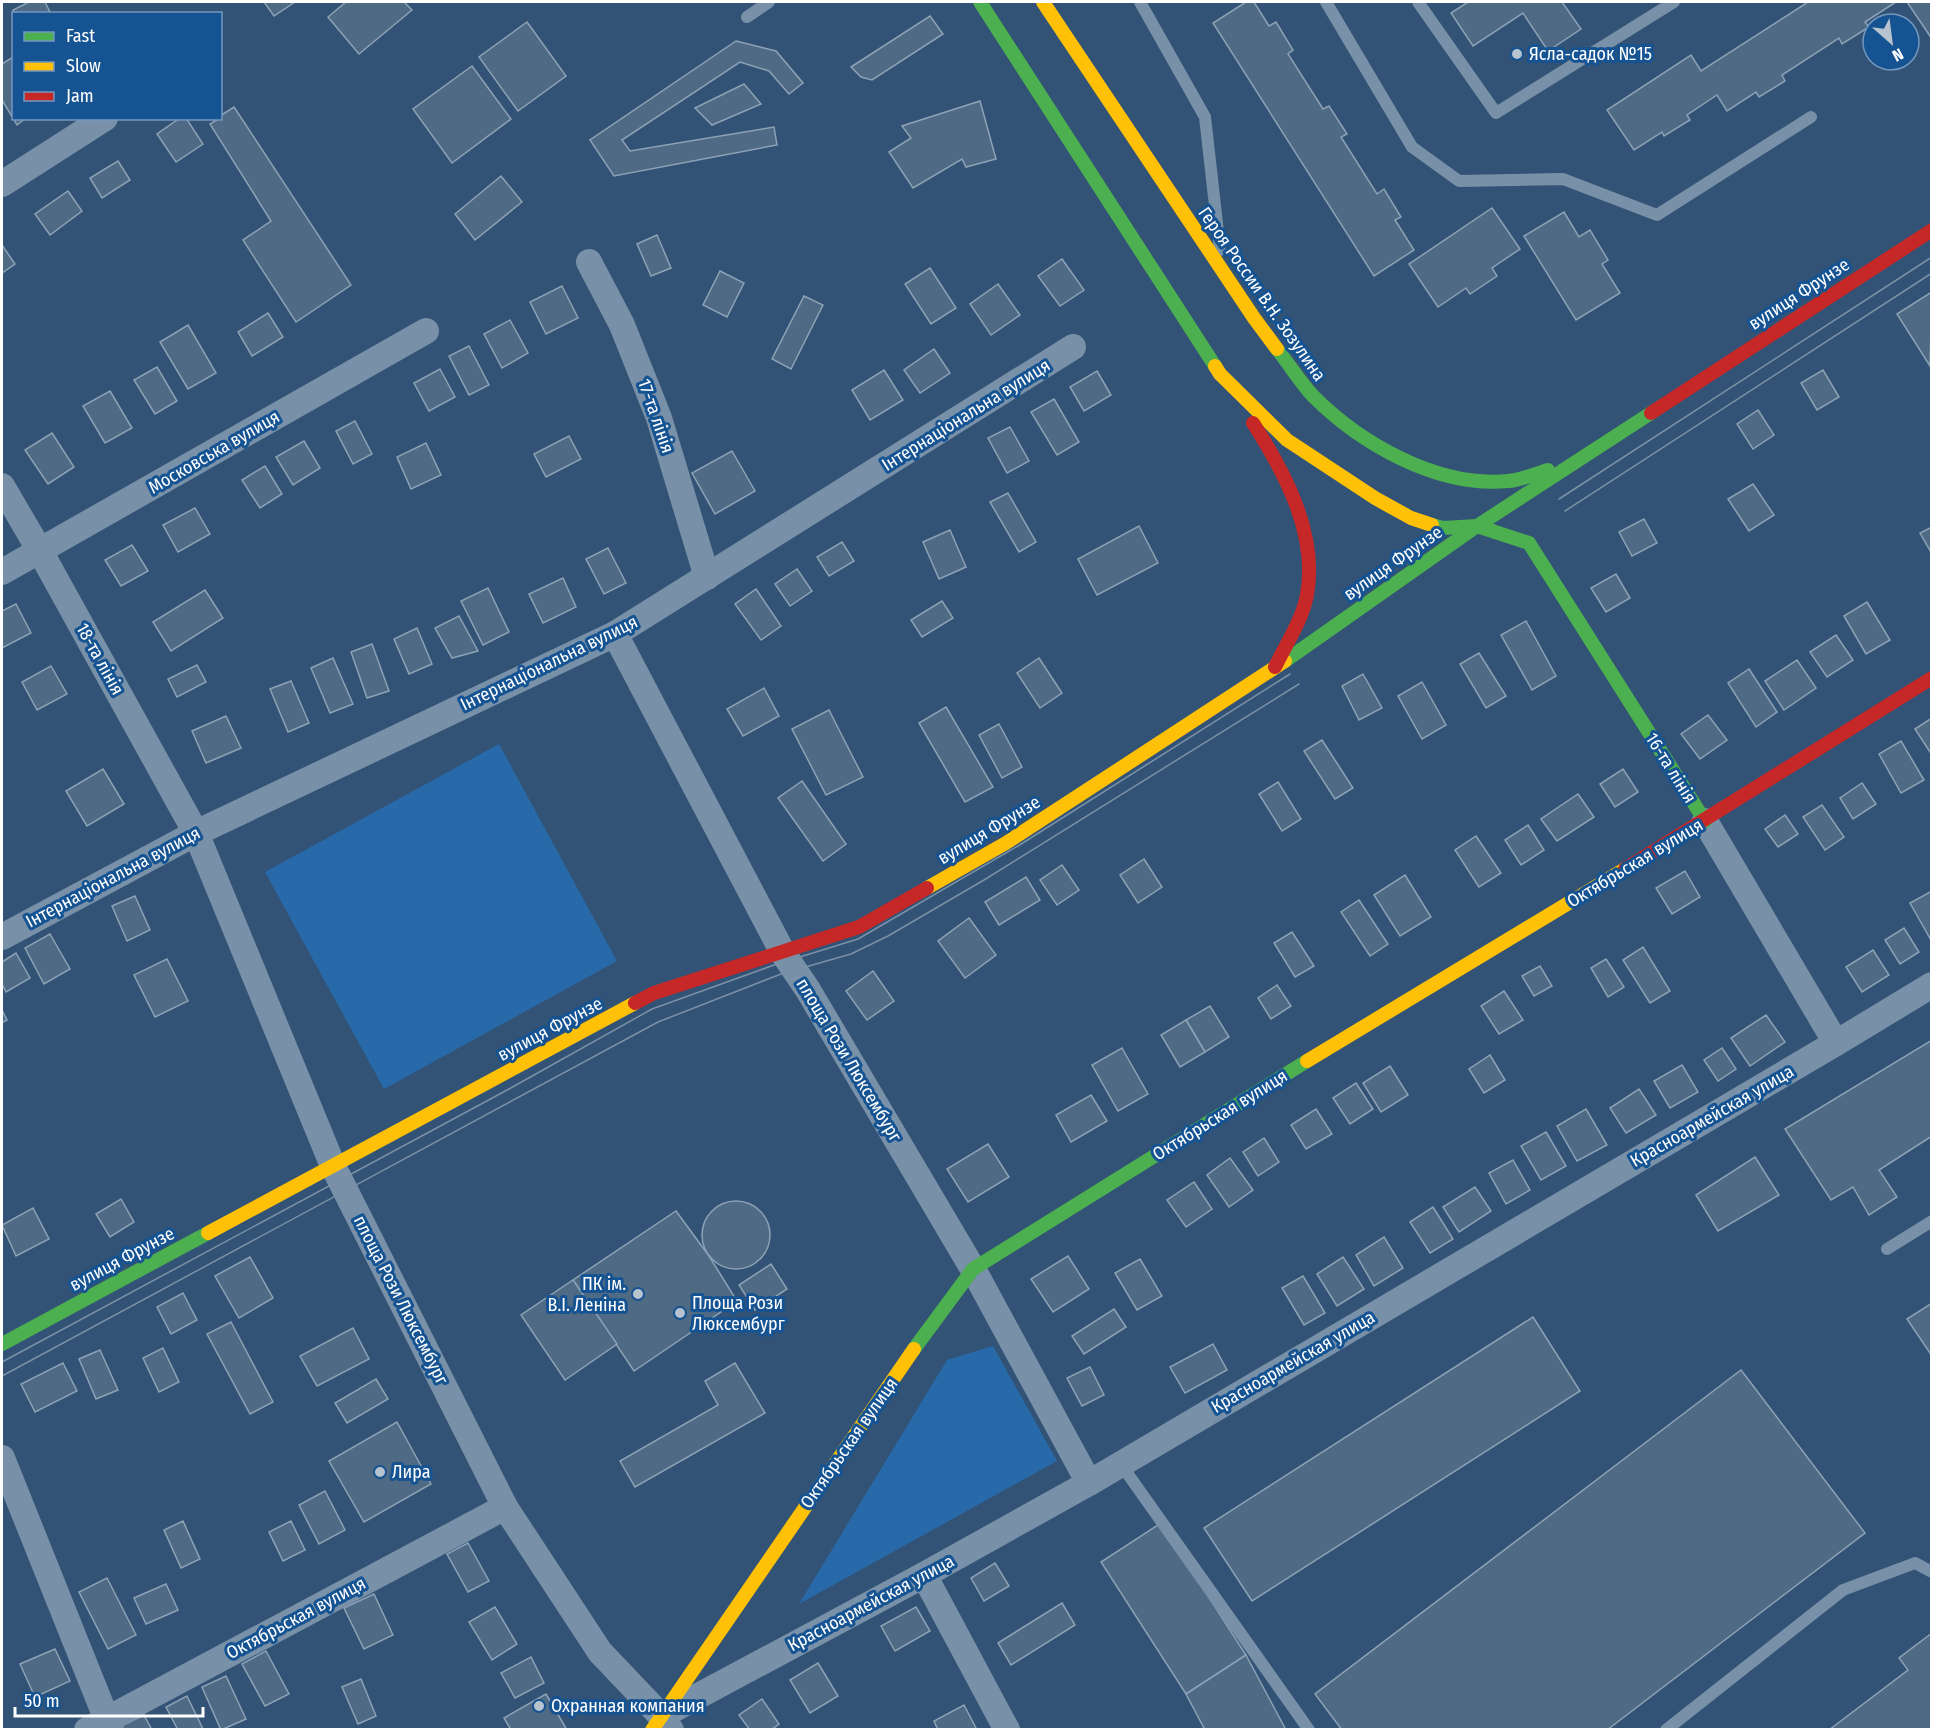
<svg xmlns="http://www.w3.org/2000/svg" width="1933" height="1731" font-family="'Fira Sans Condensed',sans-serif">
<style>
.green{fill:#286aa9}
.building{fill:#4f6a84;stroke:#8ea2b6;stroke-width:1.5}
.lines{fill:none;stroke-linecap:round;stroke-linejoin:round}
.lane{stroke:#7991a8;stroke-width:12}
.street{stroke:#7991a8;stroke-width:26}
.fast{stroke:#4caf50;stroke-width:14}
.slow{stroke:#ffc107;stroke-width:14}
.jam{stroke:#c62828;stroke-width:14}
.tram{stroke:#7b91a7;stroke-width:1.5}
.poi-dot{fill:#b7c3cf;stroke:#155392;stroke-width:2}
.labels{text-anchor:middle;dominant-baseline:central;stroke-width:6;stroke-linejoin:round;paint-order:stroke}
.poi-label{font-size:18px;fill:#fff;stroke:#155392;text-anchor:start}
.street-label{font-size:18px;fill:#fff;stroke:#155392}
</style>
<rect width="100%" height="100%" fill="#325375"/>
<g class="green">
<polygon points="499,744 617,961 384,1089 265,872"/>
<polygon points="993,1346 1057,1461 799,1604 947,1360"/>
</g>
<g class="building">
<polygon points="29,2 45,2 51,14 15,14 13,10"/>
<polygon points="264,2 295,2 274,16"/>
<polygon points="346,2 404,2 412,10 359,54 328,17"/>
<polygon points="1246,2 1254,2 1269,26 1276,22 1293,50 1288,54 1323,109 1329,106 1347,134 1341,137 1377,194 1384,189 1401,217 1395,220 1414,250 1374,276 1213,23"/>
<polygon points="1468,2 1562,2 1581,29 1548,51 1523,13 1473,46 1451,13"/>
<polygon points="1808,2 1896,2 1865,22 1869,27 1842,44 1839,38 1782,75 1785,81 1759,97 1756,92 1727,111 1717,95 1687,115 1690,120 1664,136 1662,132 1634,150 1607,110 1691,55 1701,71"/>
<polygon points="1907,2 1932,2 1932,39"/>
<polygon points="930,16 943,34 872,80 861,77 851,67"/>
<polygon points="527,22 566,76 518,111 479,57"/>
<polygon points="736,41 776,51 803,83 789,94 769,71 740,62 622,140 630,151 774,127 777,145 614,176 590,140"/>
<polygon points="13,57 14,118 26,118 17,125 2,100 2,64"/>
<polygon points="472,66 511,119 452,163 413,109"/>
<polygon points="744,84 761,104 712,125 695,108"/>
<polygon points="980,101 996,159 966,167 962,159 913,188 889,152 911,138 902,126"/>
<polygon points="234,107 351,285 296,322 243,240 271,221 210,124 220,118 220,116"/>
<polygon points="180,118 186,118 203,144 176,162 157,134"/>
<polygon points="118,161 130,180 102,198 90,178"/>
<polygon points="501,176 522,202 475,240 455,214"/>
<polygon points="68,191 82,211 50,235 35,214"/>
<polygon points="1492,208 1520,249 1492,268 1497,276 1470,294 1466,288 1438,307 1409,264"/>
<polygon points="1564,212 1579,237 1590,230 1608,260 1602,264 1620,293 1576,320 1524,236"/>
<polygon points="657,235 671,268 651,276 637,244"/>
<polygon points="2,245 15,264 2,273"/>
<polygon points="1062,259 1084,290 1060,306 1038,276"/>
<polygon points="930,268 956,308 931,324 905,284"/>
<polygon points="720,271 744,283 727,317 703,305"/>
<polygon points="998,284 1020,315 991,335 970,304"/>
<polygon points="562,286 578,318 546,334 530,302"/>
<polygon points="1930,293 1932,296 1930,366 1897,314"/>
<polygon points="804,296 823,305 791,369 772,359"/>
<polygon points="268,313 283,337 252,356 238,332"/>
<polygon points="510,320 528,353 502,368 484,334"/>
<polygon points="188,325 216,373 188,389 160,342"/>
<polygon points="469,346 489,385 469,395 449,356"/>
<polygon points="934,349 950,373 920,393 904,370"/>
<polygon points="157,367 177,401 155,414 134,380"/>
<polygon points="440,369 455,397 429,411 414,383"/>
<polygon points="884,370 903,400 870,420 852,390"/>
<polygon points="1823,370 1839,397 1817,410 1801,383"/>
<polygon points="1097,371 1111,395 1084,411 1070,387"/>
<polygon points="110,391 132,428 105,443 83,406"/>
<polygon points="1054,399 1079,442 1057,455 1031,412"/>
<polygon points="1758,410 1774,435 1753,449 1737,424"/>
<polygon points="355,421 372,454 353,464 336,431"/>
<polygon points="1010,427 1029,461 1007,473 988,438"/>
<polygon points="52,433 74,467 48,484 25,450"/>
<polygon points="569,436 581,459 546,477 534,454"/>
<polygon points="304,441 320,468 293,485 276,457"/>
<polygon points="426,443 441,475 411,489 397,457"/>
<polygon points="732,451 755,491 715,514 692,473"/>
<polygon points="265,466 282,494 260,508 242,480"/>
<polygon points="1753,484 1774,515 1749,531 1728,499"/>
<polygon points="1008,493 1036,542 1019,552 990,502"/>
<polygon points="195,508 210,534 178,552 163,525"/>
<polygon points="1644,519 1657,543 1632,556 1619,532"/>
<polygon points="1139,526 1158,563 1097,595 1078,559"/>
<polygon points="1932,527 1932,554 1920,533"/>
<polygon points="950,530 966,567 939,579 923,542"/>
<polygon points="842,542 854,561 829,576 817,557"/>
<polygon points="132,545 148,571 121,586 105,560"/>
<polygon points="608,548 626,583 604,594 586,559"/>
<polygon points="797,569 812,591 790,606 775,584"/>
<polygon points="1616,574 1630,598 1606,612 1591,588"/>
<polygon points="563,578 576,607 543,623 529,594"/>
<polygon points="488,588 509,632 483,645 461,601"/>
<polygon points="756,589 781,626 761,640 735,604"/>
<polygon points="205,590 223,618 171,651 153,622"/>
<polygon points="942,601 953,618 922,637 911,620"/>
<polygon points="1867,602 1890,640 1866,654 1844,616"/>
<polygon points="16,604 31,633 2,648 2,611"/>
<polygon points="459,616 478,651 452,658 435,628"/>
<polygon points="1526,621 1556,676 1532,690 1501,635"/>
<polygon points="417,628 432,664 409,674 394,639"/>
<polygon points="1836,635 1853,660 1827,677 1810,652"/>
<polygon points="372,644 389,691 367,698 351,652"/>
<polygon points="1479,653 1506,696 1486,708 1460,664"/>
<polygon points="333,658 353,704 330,713 311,668"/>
<polygon points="1039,658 1062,693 1040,708 1017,673"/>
<polygon points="1797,660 1816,688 1784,710 1765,681"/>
<polygon points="197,665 206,682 177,697 168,679"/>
<polygon points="51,666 67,694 37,710 22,682"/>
<polygon points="1749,669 1777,712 1756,727 1728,683"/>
<polygon points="1363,674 1382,708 1359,720 1342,686"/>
<polygon points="291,681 309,723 288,732 270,689"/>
<polygon points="1422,682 1446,725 1422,739 1398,696"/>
<polygon points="764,688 779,716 743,736 727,709"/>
<polygon points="946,707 993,787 965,802 919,723"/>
<polygon points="829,710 863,777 826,795 792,729"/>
<polygon points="1708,715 1727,740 1700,759 1681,734"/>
<polygon points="226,716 241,748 206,763 192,731"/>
<polygon points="1932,718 1932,751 1930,752 1915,729"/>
<polygon points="999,724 1022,767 1002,778 979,735"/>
<polygon points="1322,740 1353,788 1335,799 1304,751"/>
<polygon points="1901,741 1924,780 1901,793 1879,754"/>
<polygon points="103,769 124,804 87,826 66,791"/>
<polygon points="1623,769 1638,792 1615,807 1600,784"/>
<polygon points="802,781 846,844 823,861 778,798"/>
<polygon points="1278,782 1301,819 1282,831 1259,794"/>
<polygon points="1862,783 1876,804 1853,819 1840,798"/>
<polygon points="1578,794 1594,817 1557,841 1541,819"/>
<polygon points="1822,805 1844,837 1825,850 1803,817"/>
<polygon points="1785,815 1798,834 1778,847 1765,829"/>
<polygon points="1528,825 1544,850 1521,865 1505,840"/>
<polygon points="1476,836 1501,873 1479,887 1455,850"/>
<polygon points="1144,859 1162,887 1138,903 1120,875"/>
<polygon points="1062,865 1079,890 1057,905 1040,880"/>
<polygon points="1685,871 1700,897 1672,914 1656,888"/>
<polygon points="1405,875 1431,917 1400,936 1374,895"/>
<polygon points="1026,877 1040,900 999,925 985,902"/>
<polygon points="1932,891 1932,942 1910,903"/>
<polygon points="135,896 150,930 127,941 112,906"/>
<polygon points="1359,900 1388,944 1370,956 1341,912"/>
<polygon points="969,918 996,955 965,978 938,941"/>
<polygon points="1904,928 1919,952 1900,964 1885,940"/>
<polygon points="1292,932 1314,966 1295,977 1274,943"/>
<polygon points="50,934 70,969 44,984 25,948"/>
<polygon points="1643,947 1670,991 1650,1003 1623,960"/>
<polygon points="1873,950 1889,975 1862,992 1846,967"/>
<polygon points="16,953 30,978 6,992 2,984 2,962"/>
<polygon points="167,959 188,1001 155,1017 134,975"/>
<polygon points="1606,959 1624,987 1608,997 1591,968"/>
<polygon points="1540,966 1552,986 1534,996 1522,976"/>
<polygon points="873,971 894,1001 867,1020 846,991"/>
<polygon points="1277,985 1291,1006 1271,1019 1258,998"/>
<polygon points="1504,991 1523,1020 1499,1034 1481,1006"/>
<polygon points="1210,1006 1229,1037 1205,1052 1186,1020"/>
<polygon points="2,1010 7,1020 2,1023"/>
<polygon points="1766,1015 1785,1042 1750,1066 1731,1038"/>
<polygon points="1186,1020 1205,1052 1180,1067 1161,1035"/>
<polygon points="1932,1040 1932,1136 1879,1170 1897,1197 1869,1215 1853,1187 1831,1200 1785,1129"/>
<polygon points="1122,1048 1148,1094 1118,1111 1092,1065"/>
<polygon points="1722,1048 1736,1069 1718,1081 1704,1060"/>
<polygon points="1490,1055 1505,1080 1484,1093 1469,1069"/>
<polygon points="1682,1065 1698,1092 1670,1108 1654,1081"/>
<polygon points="1390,1066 1408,1095 1381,1112 1363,1083"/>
<polygon points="1356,1083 1373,1109 1350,1124 1333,1098"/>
<polygon points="1639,1089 1656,1115 1626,1133 1610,1108"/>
<polygon points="1091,1095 1107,1121 1071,1142 1056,1115"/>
<polygon points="1316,1109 1332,1134 1306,1149 1291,1125"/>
<polygon points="1586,1109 1607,1145 1577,1161 1557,1126"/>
<polygon points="1546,1132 1566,1166 1541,1180 1521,1146"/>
<polygon points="1264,1138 1279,1162 1258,1176 1243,1152"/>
<polygon points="988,1144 1009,1177 968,1202 947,1169"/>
<polygon points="1755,1157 1779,1195 1718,1231 1696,1195"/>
<polygon points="1230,1158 1253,1190 1229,1207 1207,1175"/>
<polygon points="1513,1160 1530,1190 1506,1204 1489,1173"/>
<polygon points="1194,1182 1212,1209 1186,1227 1167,1200"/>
<polygon points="1475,1187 1491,1211 1459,1232 1443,1207"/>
<polygon points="121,1199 134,1222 110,1237 96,1214"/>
<circle cx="736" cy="1235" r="34"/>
<polygon points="1433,1207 1453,1239 1430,1253 1410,1222"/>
<polygon points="33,1208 49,1239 16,1256 2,1225"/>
<polygon points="676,1211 709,1256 737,1301 634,1371 573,1280"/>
<polygon points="1384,1237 1403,1268 1374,1286 1356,1255"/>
<polygon points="1068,1256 1089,1289 1053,1312 1031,1279"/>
<polygon points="250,1257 273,1298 239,1318 215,1276"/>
<polygon points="1343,1257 1364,1289 1337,1306 1317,1274"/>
<polygon points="1140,1259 1162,1296 1137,1310 1115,1273"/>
<polygon points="771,1264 787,1289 755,1310 739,1285"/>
<polygon points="1303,1276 1325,1313 1304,1325 1282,1288"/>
<polygon points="573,1280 617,1344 565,1380 521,1315"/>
<polygon points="183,1293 197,1320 171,1334 157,1307"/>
<polygon points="1932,1303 1932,1356 1907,1319"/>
<polygon points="1114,1309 1126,1327 1084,1354 1072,1336"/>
<polygon points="1533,1317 1580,1391 1252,1601 1204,1528"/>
<polygon points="231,1322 273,1402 250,1414 207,1334"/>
<polygon points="353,1328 369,1359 317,1386 300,1356"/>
<polygon points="1213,1344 1227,1370 1185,1393 1170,1367"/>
<polygon points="163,1348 179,1382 159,1392 143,1358"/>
<polygon points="100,1350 118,1390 96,1399 79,1359"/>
<polygon points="63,1363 77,1391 35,1412 21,1384"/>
<polygon points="735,1363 765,1413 635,1487 620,1461 718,1405 705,1381"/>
<polygon points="1090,1367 1104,1395 1082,1406 1067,1378"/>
<polygon points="1741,1370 1865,1533 1607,1730 1342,1730 1315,1694"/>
<polygon points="376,1379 388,1399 347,1423 335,1403"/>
<polygon points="397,1422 431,1484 364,1522 329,1461"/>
<polygon points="325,1491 345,1530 319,1544 299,1505"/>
<polygon points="183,1521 200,1559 181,1568 164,1530"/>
<polygon points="291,1521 305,1550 283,1561 269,1532"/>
<polygon points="1161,1523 1246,1655 1186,1694 1101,1562"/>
<polygon points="468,1543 489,1581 468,1592 447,1554"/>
<polygon points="995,1563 1009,1586 984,1601 971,1578"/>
<polygon points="107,1578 136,1635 108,1649 79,1592"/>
<polygon points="166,1584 178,1610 146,1624 134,1598"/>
<polygon points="374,1594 393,1635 364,1649 344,1608"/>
<polygon points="1062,1603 1075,1625 1011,1665 998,1643"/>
<polygon points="495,1607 517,1644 492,1660 469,1622"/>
<polygon points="916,1607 930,1631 895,1651 881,1626"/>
<polygon points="1932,1633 1932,1730 1829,1730 1908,1670 1899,1658"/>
<polygon points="55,1649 70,1681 35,1697 20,1664"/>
<polygon points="266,1651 289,1694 265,1706 242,1664"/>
<polygon points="1246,1655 1286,1730 1205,1730 1186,1694"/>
<polygon points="531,1657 544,1683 515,1698 501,1673"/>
<polygon points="818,1663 838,1696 810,1713 790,1680"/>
<polygon points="226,1676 246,1719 221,1730 202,1687"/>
<polygon points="361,1679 376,1716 358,1724 342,1687"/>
<polygon points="546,1694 567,1730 511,1730 504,1718"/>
<polygon points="187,1696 203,1729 202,1730 178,1730 166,1707"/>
<polygon points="762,1699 779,1724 771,1730 750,1730 739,1715"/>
<polygon points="964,1705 977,1730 938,1730 934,1721"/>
<polygon points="144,1715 152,1730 118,1730 117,1728"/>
</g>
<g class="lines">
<g class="lane">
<polyline points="1140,2 1205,117 1220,250"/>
<polyline points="1326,2 1412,147 1459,181 1563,179 1657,215 1811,117"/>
<polyline points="1418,2 1496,113 1674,2"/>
<polyline points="747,17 769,2"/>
<polyline points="1887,1249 1932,1221"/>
<polyline points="1120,1463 1309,1730"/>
<polyline points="1666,1730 1843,1590 1915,1563 1932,1572"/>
</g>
<g class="street">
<polyline points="2,184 105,118"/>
<polyline points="589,262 622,325 659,418 707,577"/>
<polyline points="2,486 40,551 196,833 333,1166 505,1507 600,1652 661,1716 671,1730"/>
<polyline points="2,572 426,331"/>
<polyline points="615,634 783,953 808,990 973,1269 1089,1483"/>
<polyline points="1705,821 1836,1043"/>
<polyline points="2,937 196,833 615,634 1073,347"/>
<polyline points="2,1458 111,1730"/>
<polyline points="924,1575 1007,1730"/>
<polyline points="663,1715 924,1575 1089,1483 1836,1043 1932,985"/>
<polyline points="87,1730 505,1507"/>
</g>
<g class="fast">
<polyline points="980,2 1215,366"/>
<path d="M1277,349C1289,364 1300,382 1313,396C1361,444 1438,488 1508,481C1521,480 1535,474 1548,470"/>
<polyline points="1432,525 1443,528 1477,526 1529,543 1705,821"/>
<polyline points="1285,661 1477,526 1651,413"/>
<polyline points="2,1344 208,1233"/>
<polyline points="914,1349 973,1269 1307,1061"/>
</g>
<g class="slow">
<polyline points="1043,2 1254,318 1277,349"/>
<polyline points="1215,366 1220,374 1287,440 1375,498 1411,518 1432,525"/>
<polyline points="927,888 1006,843 1285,661"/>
<polyline points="1307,1061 1625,869"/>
<polyline points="208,1233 635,1003"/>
<polyline points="652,1730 914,1349"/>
</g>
<g class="jam">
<polyline points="1651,413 1932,230"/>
<path d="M1253,423C1285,473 1318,534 1307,595C1302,621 1286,644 1275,667"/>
<polyline points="1625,869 1932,678"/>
<polyline points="635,1003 654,993 859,927 927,888"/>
</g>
<g class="tram">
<polyline points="1559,499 1932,257"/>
<polyline points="1565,511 1932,273"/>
<polyline points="2,1362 509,1089 652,1009 774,965 858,939 1018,846 1290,674"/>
<polyline points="2,1376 658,1022 781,974 851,954 888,936 984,880 1299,684"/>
</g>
</g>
<g class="poi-dot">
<circle cx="1517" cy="54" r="6"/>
<circle cx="638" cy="1294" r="6"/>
<circle cx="680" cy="1313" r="6"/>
<circle cx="380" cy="1472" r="6"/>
<circle cx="539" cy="1706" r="6"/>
</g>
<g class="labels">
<g class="poi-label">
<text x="1529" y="54">Ясла-садок №15</text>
<text x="626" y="1284" text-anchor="end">ПК ім.<tspan x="626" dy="21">В.І. Леніна</tspan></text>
<text x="692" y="1303">Площа Рози<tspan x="692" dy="21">Люксембург</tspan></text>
<text x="392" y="1472">Лира</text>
<text x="551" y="1706">Охранная компания</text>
</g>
<g class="street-label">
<text transform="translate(1262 294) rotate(55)">Героя России В.Н. Зозулина</text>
<text transform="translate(1799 294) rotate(-33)">вулиця Фрунзе</text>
<text transform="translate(966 415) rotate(-32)">Інтернаціональна вулиця</text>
<text transform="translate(656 416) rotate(71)">17-та лінія</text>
<text transform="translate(214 452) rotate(-30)">Московська вулиця</text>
<text transform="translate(1393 563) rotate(-35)">вулиця Фрунзе</text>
<text transform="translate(100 659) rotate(61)">18-та лінія</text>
<text transform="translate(549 663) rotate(-26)">Інтернаціональна вулиця</text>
<text transform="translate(1671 768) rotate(58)">16-та лінія</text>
<text transform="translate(989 830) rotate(-31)">вулиця Фрунзе</text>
<text transform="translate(1635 863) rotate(-31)">Октябрьская вулиця</text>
<text transform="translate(113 877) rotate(-28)">Інтернаціональна вулиця</text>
<text transform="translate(550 1029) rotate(-28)">вулиця Фрунзе</text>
<text transform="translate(849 1060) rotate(59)">площа Рози Люксембург</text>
<text transform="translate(1220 1115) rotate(-32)">Октябрьская вулиця</text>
<text transform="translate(1712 1116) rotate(-30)">Красноармейская улица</text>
<text transform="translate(122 1259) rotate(-28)">вулиця Фрунзе</text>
<text transform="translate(401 1300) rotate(63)">площа Рози Люксембург</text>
<text transform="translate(1293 1362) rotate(-30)">Красноармейская улица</text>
<text transform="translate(849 1443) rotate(-55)">Октябрьская вулиця</text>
<text transform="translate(871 1603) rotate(-28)">Красноармейская улица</text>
<text transform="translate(296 1618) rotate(-28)">Октябрьская вулиця</text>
</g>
</g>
<rect width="1933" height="1731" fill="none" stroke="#ffffff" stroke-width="6"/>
<rect x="12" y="12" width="210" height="108" fill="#155392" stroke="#7398be" stroke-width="1.5"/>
<rect x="24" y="32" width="30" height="9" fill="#4caf50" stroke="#7398be" stroke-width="1.5"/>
<text x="66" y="42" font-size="18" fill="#ffffff">Fast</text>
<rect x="24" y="62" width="30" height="9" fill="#ffc107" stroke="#7398be" stroke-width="1.5"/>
<text x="66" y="72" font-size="18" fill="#ffffff">Slow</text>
<rect x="24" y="92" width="30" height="9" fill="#c62828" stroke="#7398be" stroke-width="1.5"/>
<text x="66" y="102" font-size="18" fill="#ffffff">Jam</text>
<g transform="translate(1891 42) rotate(152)"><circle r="28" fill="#155392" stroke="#7398be" stroke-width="1.5"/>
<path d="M0-4.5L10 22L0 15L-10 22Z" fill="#b7c3cf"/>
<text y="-9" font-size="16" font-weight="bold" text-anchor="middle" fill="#ffffff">N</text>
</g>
<path d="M15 1707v9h188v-9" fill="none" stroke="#ffffff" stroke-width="3"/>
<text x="24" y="1707" font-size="18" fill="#ffffff" stroke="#155392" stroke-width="4.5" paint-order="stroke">50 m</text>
</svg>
